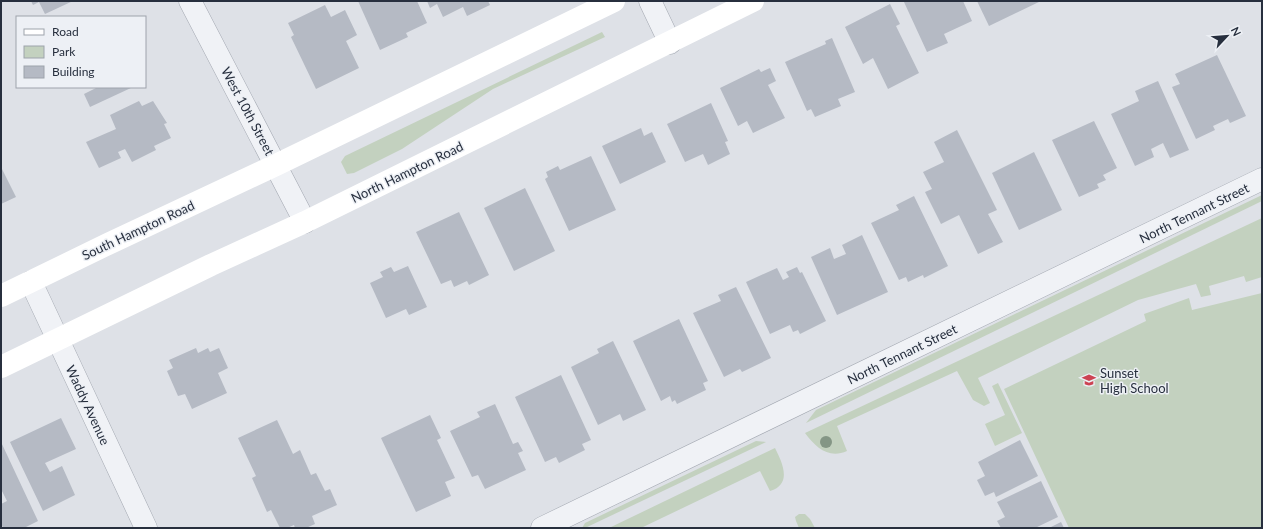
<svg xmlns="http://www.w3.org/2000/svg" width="1263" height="529" font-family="Lato,sans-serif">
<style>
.green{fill:#c3d1bf}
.building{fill:#b5bac4}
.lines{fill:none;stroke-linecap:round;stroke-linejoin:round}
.minor-casing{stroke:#a3a8b1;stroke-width:23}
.minor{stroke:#f0f2f6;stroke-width:22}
.secondary{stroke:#fff;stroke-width:22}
.tree{fill:#849685}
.labels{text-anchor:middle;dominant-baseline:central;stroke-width:3;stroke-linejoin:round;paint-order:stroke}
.street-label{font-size:13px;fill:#272f3e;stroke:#edf0f5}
.poi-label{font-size:13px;fill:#272f3e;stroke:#edf0f5;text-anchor:start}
</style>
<rect width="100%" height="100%" fill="#dee1e7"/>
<g class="green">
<polygon points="602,32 605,37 493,89 402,149 354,173 347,174 341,162 345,156"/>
<polygon points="1262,195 1262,201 806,423 816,410"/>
<path d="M1262,218V277L1246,282L1244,276L1209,286L1211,295L1201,297L1196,284L1138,300L978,378L990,403L984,406L973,400L957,371L837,426L847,451C829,459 816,448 805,433Z"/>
<polygon points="1262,293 1262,528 1069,528 1004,389 1146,321 1144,314 1189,298 1192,310"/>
<polygon points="998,383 1022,433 995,446 985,424 1005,415 992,386"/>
<polygon points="756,441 766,442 585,528 582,528 585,523"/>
<path d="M775,448C782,462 793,484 770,491L760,471L641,528H609Z"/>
<polygon points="799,514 805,514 810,519 815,528 799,528 796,521 795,517"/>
</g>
<g class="building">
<polygon points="31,1 73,1 45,14 39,2 33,5"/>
<polygon points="358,1 417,1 427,23 406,33 408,37 380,50"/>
<polygon points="427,1 488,1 490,5 467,16 463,7 443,17 437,4 430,8"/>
<polygon points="907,1 963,1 972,21 944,34 948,43 927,52 904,2"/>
<polygon points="977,1 1041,1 989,26"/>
<polygon points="890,4 900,24 896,26 919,73 888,89 873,58 863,64 845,27"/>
<polygon points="325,5 331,17 345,10 357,35 346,41 359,68 316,89 291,37 294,35 288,23"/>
<polygon points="832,38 855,92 838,99 841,106 815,117 811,109 807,111 785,62 826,44 825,41"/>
<polygon points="1217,55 1246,116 1230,123 1228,119 1213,126 1215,130 1196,139 1172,87 1180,84 1175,74"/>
<polygon points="770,68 776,81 768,85 785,118 753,133 747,121 738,126 720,88 759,69 761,72"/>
<polygon points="1158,81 1189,150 1170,158 1163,143 1151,149 1154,157 1135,166 1111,114 1139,101 1135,91"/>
<polygon points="98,87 133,87 90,107 84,94"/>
<polygon points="139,101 142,106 153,101 167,123 164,124 171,138 154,146 156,150 132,162 125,149 118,152 121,158 99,168 86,142 116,129 110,115"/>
<polygon points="711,103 728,141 725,142 730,154 708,165 703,154 685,162 667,124"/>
<polygon points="1094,121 1117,168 1103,175 1106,180 1097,184 1099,188 1079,197 1052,140"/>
<polygon points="641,128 644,136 652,132 666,162 620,184 602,146"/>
<polygon points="957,130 997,210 988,214 1003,242 978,254 959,215 941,224 925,192 932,189 923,172 944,162 934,142"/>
<polygon points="1034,152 1062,210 1019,230 992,173"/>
<polygon points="591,156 616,210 569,231 545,179 548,177 546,172 558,166 560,170"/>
<polygon points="1,169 2,169 16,197 1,204"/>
<polygon points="525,188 555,251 514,271 484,208"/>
<polygon points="914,196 948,266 924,278 923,275 908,282 906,277 899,280 871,223 899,210 896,205"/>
<polygon points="459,212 489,275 469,285 467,281 454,287 451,280 441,284 416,232"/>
<polygon points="862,235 888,292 837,315 811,257 830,248 834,259 846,254 842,245"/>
<polygon points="408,266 427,307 409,315 406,309 386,318 370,283 383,277 380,272 391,267 394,272"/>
<polygon points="797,267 800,273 802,272 826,321 800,334 798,330 793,332 790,325 770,334 746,282 777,268 783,280 789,277 786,272"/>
<polygon points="736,287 771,358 742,372 740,369 724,377 693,313 721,301 718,295"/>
<polygon points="679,319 708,381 703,383 706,390 677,404 675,400 672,402 670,396 661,401 633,341"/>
<polygon points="613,341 646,410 623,421 620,414 598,425 571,367 599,353 597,349"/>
<polygon points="196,348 198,353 208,348 210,352 219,348 228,368 218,373 227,393 192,409 185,394 178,396 167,371 173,368 169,360"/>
<polygon points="561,375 591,440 582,444 585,450 559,463 556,457 545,462 515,397"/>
<polygon points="495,404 513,444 518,442 523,451 518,453 526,470 485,489 478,475 472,477 450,431 480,417 477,412"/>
<polygon points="430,415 441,438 437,440 455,478 445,482 451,496 416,512 381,438"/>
<polygon points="61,418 76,449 45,463 50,472 62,466 75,495 43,511 10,442"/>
<polygon points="277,420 293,454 300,450 311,475 316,473 325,491 330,489 337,505 312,516 315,524 306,528 295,528 294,525 287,528 280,528 271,510 267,512 252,478 256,476 238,438"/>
<polygon points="1020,440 1038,476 996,497 994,492 985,496 977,480 985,476 978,462"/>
<polygon points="1,442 38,521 24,528 3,528 1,523 1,504 7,501 1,489"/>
<polygon points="1041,481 1058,517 1035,528 1001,528 997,521 1005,517 997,502"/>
<polygon points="1061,522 1064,528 1049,528"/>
</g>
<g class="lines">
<g class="minor-casing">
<g id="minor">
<polyline points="190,1 305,222"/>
<polyline points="650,1 670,43"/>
<polyline points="31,282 146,528"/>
<polyline points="542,528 1262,179"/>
</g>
</g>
<use href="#minor" class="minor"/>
<g class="secondary">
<polyline points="1,296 108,244 276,165 614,1"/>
<polyline points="1,367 211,265 305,222 753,1"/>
</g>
</g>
<circle class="tree" cx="826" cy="442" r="6"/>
<defs>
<g id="school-bare" transform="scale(1.08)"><path d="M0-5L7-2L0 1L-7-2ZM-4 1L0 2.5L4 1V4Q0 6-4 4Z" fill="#cc4352" stroke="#edf0f5" stroke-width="2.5" paint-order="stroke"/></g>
</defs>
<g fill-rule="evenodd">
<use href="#school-bare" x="1089" y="380"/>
</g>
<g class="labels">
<g class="street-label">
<text transform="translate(248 111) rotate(62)">West 10th Street</text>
<text transform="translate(407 172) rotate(-26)">North Hampton Road</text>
<text transform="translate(1194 213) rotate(-26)">North Tennant Street</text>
<text transform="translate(138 230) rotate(-25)">South Hampton Road</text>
<text transform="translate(902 354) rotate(-26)">North Tennant Street</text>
<text transform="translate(88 405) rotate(65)">Waddy Avenue</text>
</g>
<g class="poi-label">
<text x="1100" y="373">Sunset<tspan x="1100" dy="15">High School</tspan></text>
</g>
</g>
<rect width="1263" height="529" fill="none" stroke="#272f3e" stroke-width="4"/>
<rect x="16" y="16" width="130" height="72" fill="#edf0f5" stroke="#9ea3ac"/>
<rect x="24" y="29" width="20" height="6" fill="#ffffff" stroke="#9ea3ac"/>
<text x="52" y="36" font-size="12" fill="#272f3e">Road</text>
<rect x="24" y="46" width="20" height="12" fill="#c3d1bf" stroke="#9ea3ac"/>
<text x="52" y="56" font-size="12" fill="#272f3e">Park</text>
<rect x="24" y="66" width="20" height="12" fill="#b5bac4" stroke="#9ea3ac"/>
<text x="52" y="76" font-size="12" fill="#272f3e">Building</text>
<g transform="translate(1227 36) rotate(64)" stroke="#edf0f5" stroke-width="3" paint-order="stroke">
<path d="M0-3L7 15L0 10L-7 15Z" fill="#272f3e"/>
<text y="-6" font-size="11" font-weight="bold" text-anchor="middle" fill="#272f3e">N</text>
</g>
</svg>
